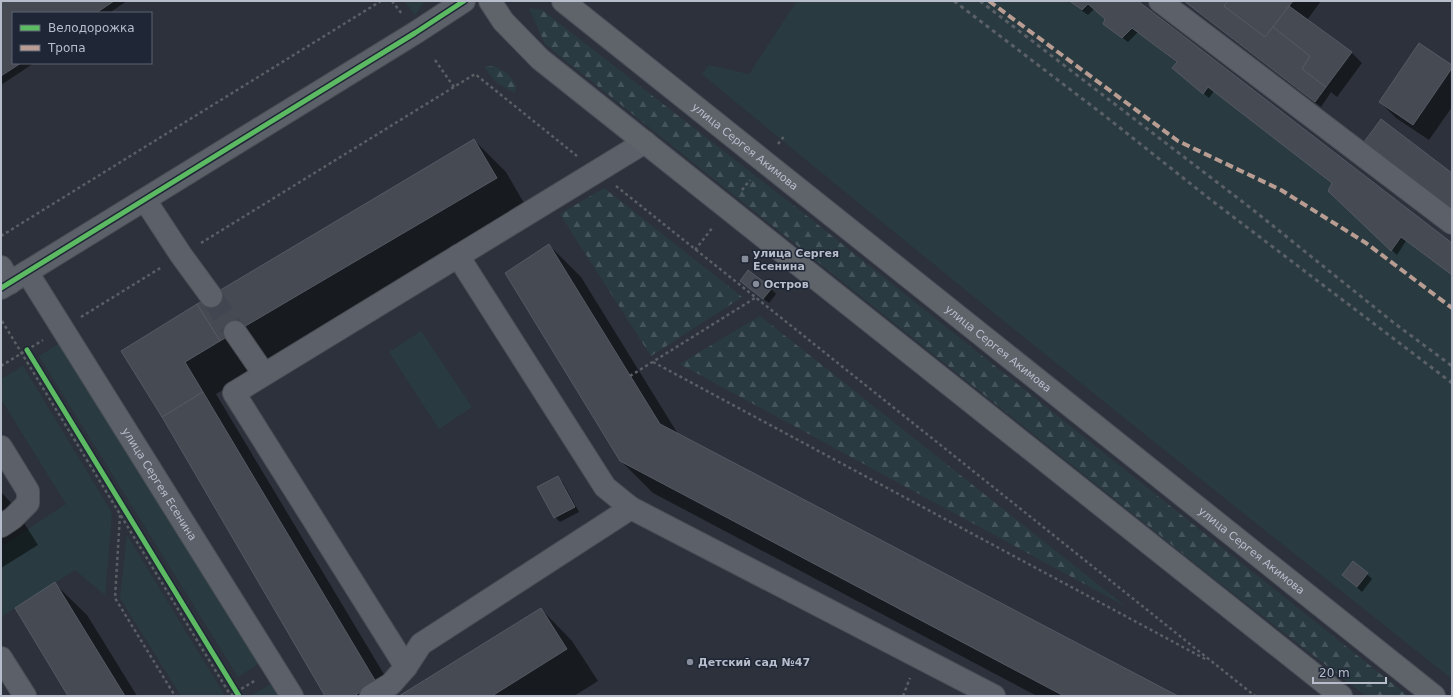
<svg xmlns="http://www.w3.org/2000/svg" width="1453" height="697" font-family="'DejaVu Sans',sans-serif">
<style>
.grass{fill:#293b41}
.forest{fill:url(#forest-firs)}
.shadow{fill:#0007}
.building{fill:#464a53;stroke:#545963}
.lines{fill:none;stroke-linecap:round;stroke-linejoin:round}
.minor-tunnel{stroke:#414651;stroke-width:22;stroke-dasharray:22 11;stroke-linecap:butt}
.minor-casing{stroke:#4a4e55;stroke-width:24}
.major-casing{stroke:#4a4e58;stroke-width:24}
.path{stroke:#5a5f65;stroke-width:2.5;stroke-dasharray:3 3;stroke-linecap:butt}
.minor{stroke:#5c6069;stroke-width:22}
.major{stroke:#5f636a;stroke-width:22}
.rail{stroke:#5b5f66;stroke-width:3;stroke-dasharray:4 4;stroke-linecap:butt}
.quiet{stroke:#b99d93;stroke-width:4;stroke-dasharray:8 4;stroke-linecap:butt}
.cycleway-casing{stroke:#1f2736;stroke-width:8}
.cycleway{stroke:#5cba63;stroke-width:5}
.poi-dot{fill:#868c99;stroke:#1f2736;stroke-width:1.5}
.labels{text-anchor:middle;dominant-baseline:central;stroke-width:3;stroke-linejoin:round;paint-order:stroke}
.street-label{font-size:11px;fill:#b7bdcb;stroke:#1f2736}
.poi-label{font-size:11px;font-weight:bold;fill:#b7bdcb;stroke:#1f2736;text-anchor:start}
</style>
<defs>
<pattern id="forest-firs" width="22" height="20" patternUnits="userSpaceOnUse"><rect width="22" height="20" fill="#293b41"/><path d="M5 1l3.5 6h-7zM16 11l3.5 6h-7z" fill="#46555b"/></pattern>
</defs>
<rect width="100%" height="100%" fill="#2c313b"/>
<g class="grass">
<polygon points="404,1 425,1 415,15"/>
<path d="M797,1H1069L1082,10L1088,4L1105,19L1103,24L1132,28L1177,62L1172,68L1203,93L1208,87L1332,183L1328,191L1391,250L1401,237L1452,275V679C1200,479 949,279 702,74L709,65L749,74Z"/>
<polygon points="421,331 472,407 439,429 389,352"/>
<polygon points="62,342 260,663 238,677 39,356"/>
<polygon points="23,366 112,513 105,595 75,570 1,617 1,547 66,504 1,399 1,379"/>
<polygon points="127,535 225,696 181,696 120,598"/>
<polygon points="275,681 284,696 251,696"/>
</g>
<g class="forest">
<polygon points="529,8 542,10 802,212 1408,696 1366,696 1216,580 545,44"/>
<polygon points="494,66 508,74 516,85 515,93 497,83 484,67"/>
<polygon points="604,188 742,297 651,356 560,214"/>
<polygon points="760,316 1125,606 680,364"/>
</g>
<g class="shadow">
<polygon points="1,1 127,1 109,13 13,13 13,63 34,63 1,85"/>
<polygon points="1068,1 1137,1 1452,244 1452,275 1406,241 1397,255 1335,197 1333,184 1214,91 1209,98 1173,68 1177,63 1138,32 1128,42 1110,29 1106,19 1094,9 1088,15"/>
<polygon points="1184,1 1321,1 1307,20 1351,52 1362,63 1337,97 1331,92 1321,107"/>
<polygon points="1452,66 1452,107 1429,140 1396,118 1380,102"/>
<polygon points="474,140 506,172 528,210 216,394 397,696 326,696 162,416 123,351"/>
<polygon points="549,245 581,277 678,434 1176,696 1037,696 653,493 621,461"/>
<polygon points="741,281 771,289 776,294 769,303"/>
<polygon points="558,477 563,483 579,512 560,522 555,517"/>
<polygon points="1,492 12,504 38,545 1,568"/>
<polygon points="1367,574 1372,579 1362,592 1343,575"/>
<polygon points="55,584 87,615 137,696 69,696"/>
<polygon points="541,609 572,641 598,681 574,696 401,696"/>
</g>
<g class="building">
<polygon points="1,1 114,1 96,13 13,13 13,63 21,63 1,76"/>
<polygon points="1069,1 1138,1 1452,243 1452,275 1401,237 1391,251 1328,191 1332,183 1208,87 1203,94 1172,68 1177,62 1132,28 1122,38 1103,24 1105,19 1088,4 1082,10"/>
<polygon points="1184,1 1228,1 1224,6 1265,37 1273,27 1310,56 1302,69 1326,87 1315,102"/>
<polygon points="1228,1 1293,1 1265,37 1224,6"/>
<polygon points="1289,6 1352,52 1326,87 1302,69 1310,56 1273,27"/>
<polygon points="1419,43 1452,65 1452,68 1413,125 1379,102"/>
<polygon points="1381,119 1452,173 1452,210 1364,142"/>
<polygon points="474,139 497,178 220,341 197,304"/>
<polygon points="549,244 660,424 1178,696 1064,696 620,461 505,273"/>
<polygon points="748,270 772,288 763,299 740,281"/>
<polygon points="197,304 220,341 185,362 203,392 162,417 121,351"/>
<polygon points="203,392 376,682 354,696 325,696 162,417"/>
<polygon points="558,476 575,507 554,518 537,487"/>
<polygon points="1353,561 1368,573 1357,587 1342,575"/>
<polygon points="55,582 125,696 68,696 15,608"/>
<polygon points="541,608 567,649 492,696 399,696"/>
</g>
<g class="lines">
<polyline class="minor-tunnel" points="211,296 235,332"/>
<g class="minor-casing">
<g id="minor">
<polyline points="1160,1 1452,223"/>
<polyline points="145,200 181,255 211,296"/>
<polyline points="1,267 10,283"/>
<path id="s1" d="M27,272L292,696"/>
<polyline points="1,288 415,33 464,1"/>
<polyline points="235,332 264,374"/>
<polyline points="1,447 28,491 28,503 13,518 1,526"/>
<polyline points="631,508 994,696"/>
<polyline points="1,658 25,696"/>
<polyline points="406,667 421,644 631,508 605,487 458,256"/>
<polyline points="371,696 391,684 406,667 234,393 645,142"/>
</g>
</g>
<g class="major-casing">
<g id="major">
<polyline points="490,1 503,21 540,59 1341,696"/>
<path id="s2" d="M563,1L1434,696"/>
</g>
</g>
<g class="path">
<polyline points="392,1 402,14"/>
<polyline points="435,60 454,87"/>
<polyline points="778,144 785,135"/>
<polyline points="616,186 1255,696"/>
<polyline points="742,190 750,180"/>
<polyline points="1,236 381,1"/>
<polyline points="201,243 475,74 577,156"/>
<polyline points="695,250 713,227"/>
<polyline points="81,317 162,267"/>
<polyline points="2,321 231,696"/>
<polyline points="653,362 1207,660"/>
<polyline points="1,366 43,340"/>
<polyline points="630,376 755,298"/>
<polyline points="120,515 115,598 175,696"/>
<polyline points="231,695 256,680"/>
<polyline points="903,696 910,678"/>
</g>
<use href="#minor" class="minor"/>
<use href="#major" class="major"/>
<g class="rail">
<polyline points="954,1 1105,116 1211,200 1452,383"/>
<polyline points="980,1 1252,209 1394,323 1452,366"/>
</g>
<polyline class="quiet" points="989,1 1178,141 1281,190 1366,243 1452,308"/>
<g class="cycleway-casing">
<g id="cycleway">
<polyline points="1,288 415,33 464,1"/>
<polyline points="27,350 239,696"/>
</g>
</g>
<use href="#cycleway" class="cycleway"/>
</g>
<g class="poi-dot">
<rect x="741" y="255" width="8" height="8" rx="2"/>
<circle cx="756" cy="284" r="4"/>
<circle cx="690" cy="662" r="4"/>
</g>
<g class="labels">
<g class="street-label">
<text stroke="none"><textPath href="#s2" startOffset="233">улица Сергея Акимова</textPath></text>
<text stroke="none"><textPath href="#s2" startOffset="557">улица Сергея Акимова</textPath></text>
<text stroke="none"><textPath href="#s1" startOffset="250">улица Сергея Есенина</textPath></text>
<text stroke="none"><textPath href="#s2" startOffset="881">улица Сергея Акимова</textPath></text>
</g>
<g class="poi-label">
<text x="753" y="253">улица Сергея<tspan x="753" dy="13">Есенина</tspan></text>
<text x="764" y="284">Остров</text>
<text x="698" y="662">Детский сад №47</text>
</g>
</g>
<rect width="1453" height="697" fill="none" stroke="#b7bdcb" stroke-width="4"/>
<rect x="12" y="12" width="140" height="52" fill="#1f2736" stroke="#5c6372"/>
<rect x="20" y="25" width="20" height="6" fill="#5cba63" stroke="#5c6372"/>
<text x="48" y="32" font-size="12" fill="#b7bdcb">Велодорожка</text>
<rect x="20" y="45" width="20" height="6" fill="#b99d93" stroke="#5c6372"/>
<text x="48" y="52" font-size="12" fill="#b7bdcb">Тропа</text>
<path d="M1313 677v6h73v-6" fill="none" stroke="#b7bdcb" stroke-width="2"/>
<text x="1319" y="677" font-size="12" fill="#b7bdcb" stroke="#1f2736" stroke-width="3" paint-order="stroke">20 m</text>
</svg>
